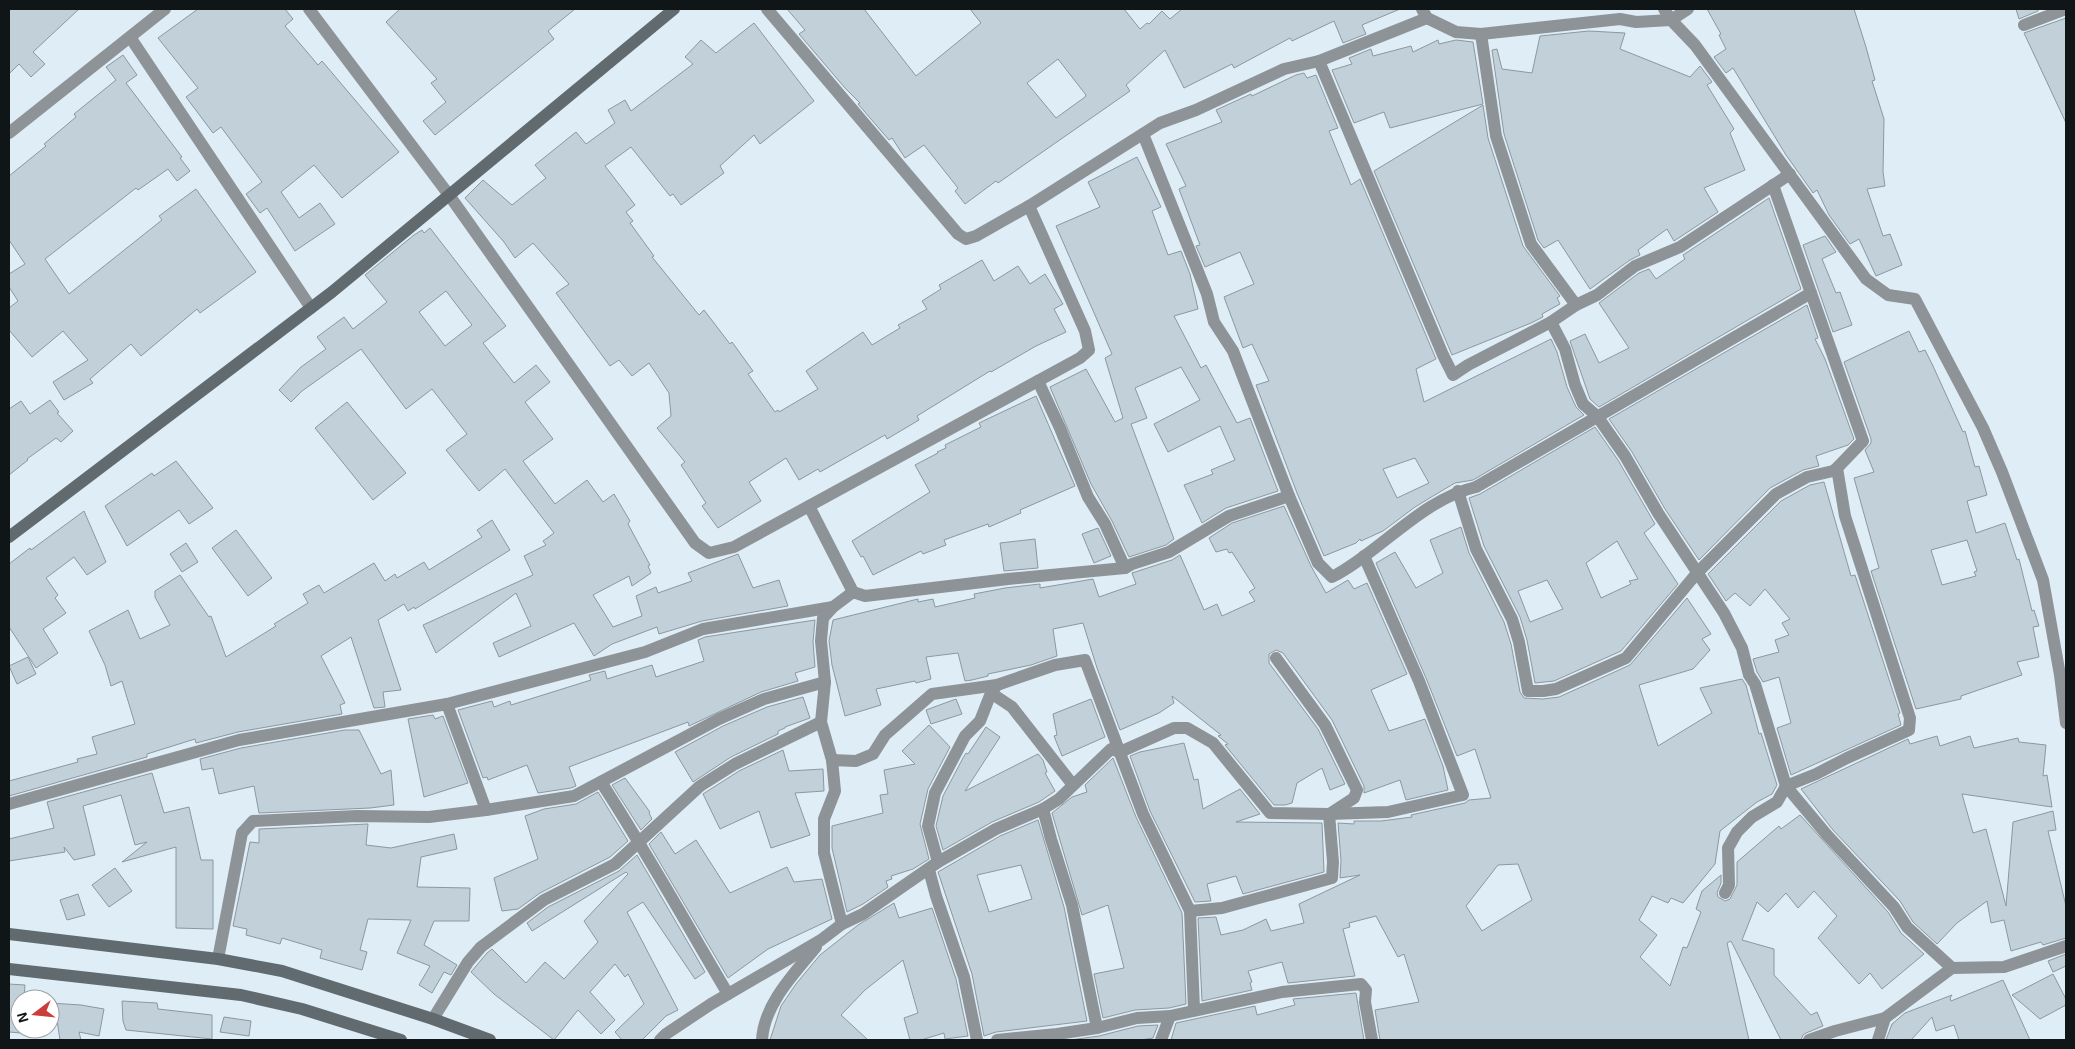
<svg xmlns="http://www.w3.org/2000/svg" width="2075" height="1049" font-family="'Exo 2',sans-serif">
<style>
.building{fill:#c2d0d9;stroke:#8b98a0;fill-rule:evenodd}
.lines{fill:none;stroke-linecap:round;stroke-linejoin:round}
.street{stroke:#8d9397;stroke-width:12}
.secondary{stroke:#616a6f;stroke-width:12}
</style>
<rect width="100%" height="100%" fill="#dfedf6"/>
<g class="building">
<polygon points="9,9 79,9 33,52 45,64 31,77 19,64 9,74"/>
<polygon points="198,9 285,9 293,19 285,26 318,65 322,61 399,152 342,198 314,165 281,192 299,218 320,203 335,224 295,251 267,208 260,213 246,194 262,182 221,127 213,133 186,97 198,88 158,38"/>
<polygon points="400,9 575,9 548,31 554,39 435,135 423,121 446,102 431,83 437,79 386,22"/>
<path d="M787,9H864L916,76L981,23L970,9H1124L1140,29L1147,23L1149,24L1162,11L1170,19L1182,9H1400L1362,25L1366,34L1343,43L1334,21L1292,41L1290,38L1234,68L1232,64L1184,88L1165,50L1126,85L1130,91L998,183L996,181L965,204L955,191L958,188L924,145L905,158L892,138L889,140L858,104L860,103L845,88L799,34L805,30ZM1058,59L1086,95L1085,97L1056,118L1027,83Z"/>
<polygon points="1707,9 1854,9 1866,47 1875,80 1872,81 1884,119 1883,172 1885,186 1867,189 1883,236 1890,234 1902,265 1876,276 1859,239 1850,244 1829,215 1817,190 1813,193 1786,155 1733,68 1726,73 1714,57 1726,49 1719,35 1721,34"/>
<polygon points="2016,9 2038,9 2038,11 2019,19"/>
<polygon points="2066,18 2066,123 2024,33"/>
<polygon points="754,23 814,101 760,144 754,135 720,166 724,173 681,205 673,194 670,196 631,147 605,166 635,205 626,212 633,221 630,223 654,256 652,257 699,315 704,310 730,344 732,342 753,371 748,374 775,412 778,410 779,412 818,389 806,371 863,332 872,345 900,328 898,325 927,309 922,301 941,289 939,285 982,260 994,281 1018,266 1030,284 1045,274 1063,304 1054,309 1066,332 1036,346 991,372 990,371 917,416 919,420 887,439 885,435 820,472 818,469 799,480 786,458 749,482 761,501 718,528 702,506 706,503 681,465 685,462 657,428 671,416 669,393 649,363 632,376 619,360 610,366 556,293 569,284 533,243 515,258 504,242 465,198 483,180 512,205 546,178 535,165 576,132 586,144 615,123 608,110 625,100 631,111 693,64 685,57 701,40 716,53"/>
<polygon points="1589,31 1625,33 1620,49 1690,77 1700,66 1712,82 1707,85 1734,129 1730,133 1745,170 1704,188 1718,212 1674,241 1667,229 1638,250 1640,255 1630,260 1590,289 1558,240 1544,248 1538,240 1504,134 1492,50 1497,49 1502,69 1532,73 1540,36"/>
<polygon points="1438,40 1439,44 1456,40 1473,42 1483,104 1390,128 1384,112 1354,123 1332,70 1352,64 1349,58 1371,49 1373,56 1411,46 1413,52"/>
<polygon points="123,55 137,75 126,83 182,157 180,158 190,171 177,181 168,169 138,190 136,188 45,259 69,294 162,220 159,216 196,189 256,272 200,313 197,309 141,356 131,344 90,379 93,383 64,400 53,382 88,360 63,331 32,357 9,330 9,308 18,301 9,287 9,274 25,264 9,240 9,176 46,146 44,144 76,117 74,114 116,80 106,67"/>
<path d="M1304,73L1307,78L1316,75L1338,128L1329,131L1351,185L1360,179L1436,359L1416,369L1424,402L1551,339L1557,352L1567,387L1576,407L1584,415L1473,480L1455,483L1433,496L1415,507L1383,531L1361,541L1360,539L1356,543L1324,556L1297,493L1256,385L1269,381L1252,344L1243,348L1224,297L1254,284L1240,252L1205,267L1196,246L1200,245L1179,189L1186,186L1166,144L1222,122L1216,110L1251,94L1252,96L1296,75ZM1415,458L1429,483L1397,498L1383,469Z"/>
<polygon points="1483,105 1488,138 1523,246 1560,296 1557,298 1560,304 1542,314 1543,317 1531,323 1452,355 1374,171"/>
<polygon points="1137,157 1161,207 1152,211 1168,255 1181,251 1190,274 1198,309 1174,316 1201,368 1206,365 1237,423 1250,418 1278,491 1226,508 1202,523 1184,485 1213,474 1211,470 1235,460 1220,426 1168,452 1154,424 1200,400 1181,367 1135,388 1147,418 1131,424 1174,539 1166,545 1129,557 1112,521 1091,484 1050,387 1086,369 1115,422 1123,418 1105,358 1112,354 1056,226 1100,207 1088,182"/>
<polygon points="1769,198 1801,289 1599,407 1590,399 1570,341 1585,334 1599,363 1629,348 1599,303 1639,273 1649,269 1656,279 1685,259 1683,255"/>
<path d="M430,228L506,326L483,343L514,383L536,365L550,382L525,402L553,439L523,461L555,504L587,480L603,502L614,494L630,521L628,524L650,565L648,566L651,573L632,586L629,576L593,595L613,627L642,616L636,596L656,587L658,593L692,581L688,573L738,554L753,588L779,580L788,606L702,621L659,634L657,627L612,644L594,656L574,623L499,657L493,643L531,626L516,593L436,653L423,625L533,575L524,556L546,545L543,541L554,533L505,469L479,491L446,450L467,434L432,389L406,409L361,349L302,391L291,402L279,390L301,367L326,349L317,337L344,317L353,329L387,302L365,275L414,235L422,230L424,233ZM446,291L472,325L445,346L419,312Z"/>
<polygon points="1825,236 1836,252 1822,259 1836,293 1840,292 1852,325 1833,332 1803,245"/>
<polygon points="1807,305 1818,338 1815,339 1825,359 1854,439 1848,445 1816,456 1819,466 1803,470 1770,488 1699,560 1665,509 1632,452 1609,419"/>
<path d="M1909,331L1919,352L1925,350L1933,366L1963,432L1965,431L1975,467L1979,466L1987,495L1967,501L1976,533L2005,523L2017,560L2019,559L2032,611L2034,610L2039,626L2033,627L2039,657L2017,662L2022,675L1961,696V699L1916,709L1871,571L1879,568L1854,478L1874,472L1865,450L1871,443V439L1844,362ZM1967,540L1977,571L1974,572L1976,576L1942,585L1931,550Z"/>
<polygon points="1036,396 1075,486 1020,510 1021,513 989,527 988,524 944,540 946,545 923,554 921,551 873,575 863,556 861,557 852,541 930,492 915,465 938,453 937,452 946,448 945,445 981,427 979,423"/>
<polygon points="50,400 59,412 57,413 73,431 61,442 56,438 27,459 28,460 9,475 9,409 21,401 30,414"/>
<polygon points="347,402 406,473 373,500 315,428"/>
<path d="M1595,427L1618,460L1655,524L1644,533L1678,584L1621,651L1554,681L1535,683L1527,640L1520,617L1484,546L1469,498L1480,494ZM1617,541L1638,579L1629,581L1631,584L1601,598L1586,563ZM1547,580L1563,609L1530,622L1518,591Z"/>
<polygon points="176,461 213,508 189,524 179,510 127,546 105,506 152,473 154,476"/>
<polygon points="1824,482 1851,576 1855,575 1900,713 1898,714 1901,725 1791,775 1777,728 1791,723 1779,677 1763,682 1757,672 1753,659 1779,652 1775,640 1789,635 1782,623 1790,619 1765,589 1750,606 1735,593 1726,601 1708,574 1781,501 1810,485"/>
<polygon points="1284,506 1311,566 1326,593 1348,580 1354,589 1367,583 1407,674 1371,690 1389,731 1425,719 1443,766 1448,790 1406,800 1400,780 1364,793 1364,786 1332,720 1283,653 1276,650 1269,654 1269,663 1318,729 1345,784 1330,790 1322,768 1297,783 1292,803 1285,805 1274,805 1225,745 1228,744 1218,736 1221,735 1172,696 1174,703 1159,713 1120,730 1097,668 1083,623 1053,629 1057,656 1031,665 988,674 988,676 972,680 965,681 958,653 926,657 931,679 916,683 915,681 876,689 881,705 845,716 832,665 829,641 833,620 918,599 918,602 933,599 935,607 975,598 974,594 1005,588 1040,584 1040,588 1093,579 1099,597 1136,584 1132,573 1172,560 1180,555 1204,610 1217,604 1222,616 1255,601 1249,592 1255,588 1232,552 1229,553 1227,549 1216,552 1209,538 1232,523"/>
<polygon points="84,511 106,562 87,575 74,557 46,578 58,595 55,598 66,613 43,629 58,653 36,668 9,627 9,564 30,548 31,550"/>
<polygon points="492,520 510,550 415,609 414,607 408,611 404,604 378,620 401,690 383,692 385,707 374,708 351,637 321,656 345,703 340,705 342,714 238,732 196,743 195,739 147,754 147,757 9,796 9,781 78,762 77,759 97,754 92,737 135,724 122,681 111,686 105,665 89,631 128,610 140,639 170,625 155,597 155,591 180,575 209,617 211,616 226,657 276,626 274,624 308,603 303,594 319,585 324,593 374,563 385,581 395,574 397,578 424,562 429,570 482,537 477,530"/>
<path d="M1461,527L1469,553L1504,622L1511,644L1520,692L1524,698L1543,699L1559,697L1630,665L1687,598L1711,634L1702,639L1710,650L1693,669L1639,685L1658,746L1712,713L1700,688L1742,679L1746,685L1759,734L1761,733L1777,785L1772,794L1757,802L1720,831L1715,864L1683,903L1671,898L1668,903L1652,896L1639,920L1657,935L1640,957L1670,986L1683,947L1687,948L1701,912L1696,909L1702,891L1721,875V883L1717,893L1718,897L1725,901L1730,899L1737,885V862L1779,826L1781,829L1800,815L1888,912L1901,933L1924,954L1882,989L1870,973L1859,984L1818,938L1837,916L1814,891L1798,908L1786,893L1768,912L1757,902L1742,940L1774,949V975L1811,1015L1817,1012L1823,1026L1806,1033L1803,1035L1801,1040H1781L1731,941L1727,943L1749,1040H1380L1375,1010L1419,1002L1404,954L1398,957L1376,916L1349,923L1350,927L1343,929L1355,976L1288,983L1282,962L1248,971L1252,982L1250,983L1252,990L1202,1001L1198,918L1216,917L1221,935L1243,930L1266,919L1271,931L1304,923L1299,904L1360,875L1340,878L1341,861L1338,823L1354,824V821H1381L1412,817L1411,815L1465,803L1469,800L1491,798L1475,749L1457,756L1426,678L1376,563L1395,552L1416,588L1443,573L1430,540ZM1518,864L1532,900L1482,931L1466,906L1498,865Z"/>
<polygon points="1098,528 1111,556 1094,563 1082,534"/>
<polygon points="236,530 272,578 248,596 212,548"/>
<polygon points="1035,539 1038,568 1004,571 1000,543"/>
<polygon points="186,543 198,562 182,572 170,554"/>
<polygon points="815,620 813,642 815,667 795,673 798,681 761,692 689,726 688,722 569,767 576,786 571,788 538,793 527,765 488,780 487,777 483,778 458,710 492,701 494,707 510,701 511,705 591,680 589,675 605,671 607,679 652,665 656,677 704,661 698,640 705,637"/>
<polygon points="28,657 36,674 17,684 9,666"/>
<polygon points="803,697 810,718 785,727 785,728 778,731 778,734 731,757 693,782 675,752 723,726 767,707"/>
<polygon points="956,699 962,714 931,724 926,710"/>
<polygon points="1091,699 1105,737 1062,756 1054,736 1057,735 1053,714"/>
<polygon points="433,715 435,719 443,716 468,783 424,797 408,719"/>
<polygon points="929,725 950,747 928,789 920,824 929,859 913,869 891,876 892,879 886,881 888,887 863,904 847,912 832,848 832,826 883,813 880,795 888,794 884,770 915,764 902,751"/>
<polygon points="986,727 1000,737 965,791 1038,754 1043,760 1047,772 1045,773 1055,791 1039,802 992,822 943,850 936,826 943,796 963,758 966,753 968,754"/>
<polygon points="345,730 359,730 381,774 391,770 394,805 370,808 259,813 254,786 219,794 213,768 202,770 200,759 241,748"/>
<polygon points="1937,736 1940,746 1970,736 1974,748 2018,738 2019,742 2046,745 2043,776 2047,775 2052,807 1962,794 1973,833 1986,829 2006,906 2013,822 2053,811 2056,830 2048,831 2066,906 2066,938 2043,945 2041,942 2011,951 2004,920 1991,923 1987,901 1957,923 1937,944 1913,922 1900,901 1833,830 1801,789 1908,739 1910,744"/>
<polygon points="1184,743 1194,780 1198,779 1203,809 1240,789 1260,814 1236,822 1322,823 1324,872 1243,894 1236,876 1207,884 1211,901 1195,902 1150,811 1130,756 1140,752"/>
<polygon points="783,750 789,771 823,769 824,791 795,793 810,835 771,848 759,811 720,829 703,794 739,771"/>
<polygon points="1113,758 1136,817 1182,913 1186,1004 1169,1008 1135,1010 1103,1018 1094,974 1124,968 1108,905 1082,915 1052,813 1072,797 1087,792 1085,785"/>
<polygon points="152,773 164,813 189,807 201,860 213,860 213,929 176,928 176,847 122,862 147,842 135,845 121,795 83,806 95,855 74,860 64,847 65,852 9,861 9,839 54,828 47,802"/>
<polygon points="625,778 650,812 649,813 652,819 641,830 612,785"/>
<polygon points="598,792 628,841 610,857 540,893 518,909 502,911 494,878 538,859 525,816 544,809 576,804"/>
<path d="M1038,820L1064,907L1087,1021L996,1032L984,1036L972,974L938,872L1000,836ZM1021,865L1032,899L989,912L977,875Z"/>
<polygon points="368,824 366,845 391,848 454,834 457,849 421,857 417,887 470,888 469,921 434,921 424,945 457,965 451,975 444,972 432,993 419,985 430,966 397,953 411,920 368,919 360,950 367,952 362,970 320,958 322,950 282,938 280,944 246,935 247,929 233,926 250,842 259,843 259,829"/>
<polygon points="661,832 675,854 696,840 730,893 787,867 794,882 822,879 832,919 768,949 728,978 649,844"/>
<polygon points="637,855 705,972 695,979 643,902 627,912 678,1010 666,1016 642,1040 622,1040 615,1032 644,1004 628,974 625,977 615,964 590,992 615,1020 601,1034 578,1010 554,1040 494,994 471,972 487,953 492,949 526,983 545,962 564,979 598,942 584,921 628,874 626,872 532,931 527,923 548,907 619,871"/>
<polygon points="115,868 132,891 109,907 92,885"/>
<polygon points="78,894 85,915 67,920 60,900"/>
<polygon points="894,903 899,918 932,908 956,979 968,1036 945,1039 944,1033 921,1040 910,1040 904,1018 918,1013 903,960 865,990 841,1015 868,1040 770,1040 781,1006 796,984 820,955 858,925"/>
<polygon points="2066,954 2066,966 2053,972 2048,961"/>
<polygon points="2053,974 2066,999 2066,1005 2040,1019 2012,995"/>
<polygon points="2003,980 2030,1040 1959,1040 1954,1025 1936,1031 1932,1017 1911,1040 1886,1040 1892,1024 1905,1013 1952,995 1950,998 1951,1001"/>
<polygon points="9,984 25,985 24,999 20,999 21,1033 9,1032"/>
<polygon points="1356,993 1364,1040 1171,1040 1176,1023 1255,1006 1257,1015 1295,1005 1293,999"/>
<polygon points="122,1001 157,1003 158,1009 212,1015 212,1039 126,1030 123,1021"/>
<polygon points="50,1003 81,1005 104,1009 99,1036 79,1032 81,1040 60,1040 57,1020 50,1020"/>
<polygon points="224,1017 251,1021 249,1036 220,1032"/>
<polygon points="1158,1025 1153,1038 1141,1040 1070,1040 1099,1036 1138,1026"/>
</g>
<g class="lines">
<g class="street">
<polyline points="309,9 449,195 695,543 709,553 734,547 1080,358 1089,350 1085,331 1029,206"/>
<polyline points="767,9 958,234 966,239 976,236 1029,206 1160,123 1196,110 1284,69 1319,61 1427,18"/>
<polyline points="1422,9 1427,18 1456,32 1481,34 1620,19 1636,22 1671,20 1688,9"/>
<polyline points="1664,9 1671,20 1695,45 1866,279 1888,295 1915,299 1983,428 2002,472 2043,580 2060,675 2066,723"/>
<polyline points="2024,25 2066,9"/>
<polyline points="1481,34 1496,136 1531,244 1576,305"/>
<polyline points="130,37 311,308"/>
<polyline points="1319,61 1443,355 1453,375 1468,365 1551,322 1576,305 1597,295 1635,266 1680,247 1790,174"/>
<polyline points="9,133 165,9"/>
<path d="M1143,134L1207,294L1214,322L1233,351L1289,496L1318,563L1332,577C1379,553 1422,499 1476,487L1811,293"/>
<polyline points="1551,322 1565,349 1575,385 1583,404 1597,416 1625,456 1658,513 1724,613 1742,648 1749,675 1755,684 1786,786 1827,835 1894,907 1907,927 1952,968"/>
<polyline points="1038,381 1060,428 1088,497 1105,524 1125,568"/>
<polyline points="1458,491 1476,549 1512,619 1519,642 1528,691 1543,691 1556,689 1626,658 1697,573 1776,494 1807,477 1833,471 1837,468 1863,441 1773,185"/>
<polyline points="809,506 853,592 865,596 1008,579 1125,568 1132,564 1169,552 1229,516 1289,496"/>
<polyline points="1276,658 1325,725 1357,790 1354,798 1331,813"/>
<polyline points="991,693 1012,707 1073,785"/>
<polyline points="447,704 486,810"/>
<polyline points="832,760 856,761 873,754 885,735 932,694 997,685 1055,665 1085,660 1143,814 1190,911"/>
<path d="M601,782C646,851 686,923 728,994"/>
<polyline points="9,804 239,740 447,704 645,652 703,629 833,607"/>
<polyline points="1043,809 1051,839 1072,905 1097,1028"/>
<polyline points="938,862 928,826 935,793 965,736 980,721 991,693 997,685"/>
<polyline points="929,870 936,896 964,977 977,1040"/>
<polyline points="1725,893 1729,885 1728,848 1737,832 1752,817 1777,802 1786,786 1816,774 1847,758 1909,730 1910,718 1845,516 1837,468"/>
<polyline points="842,924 824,853 824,819 835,791 832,760 821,722 825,682 821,641 823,618 833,607 853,592"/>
<polyline points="218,959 242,833 253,821 357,816 429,817 486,810 574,796 719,719 764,699 825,682"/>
<polyline points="1194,1009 1190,911 1222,908 1332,878 1333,862 1329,814"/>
<polyline points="433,1019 468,962 481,947 544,900 615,864 700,786 735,764 821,722"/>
<polyline points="660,1040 666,1034 711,1004 821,940 842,924 863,914 938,862 996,829 1043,809 1059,799 1111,749 1120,752 1174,728 1187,728 1213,743 1270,813 1329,814 1388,812 1463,795 1419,681 1364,556"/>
<path d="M762,1040C764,1004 794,974 816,947"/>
<polyline points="997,1040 1057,1034 1097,1028 1137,1018 1170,1016 1282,992 1361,984 1366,990 1365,1002 1372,1040"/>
<polyline points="1161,1040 1170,1016"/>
<polyline points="1809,1040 1835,1031 1885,1018 1952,968 2004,967 2066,946"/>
<polyline points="1878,1040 1885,1018"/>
</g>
<g class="secondary">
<polyline points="9,537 332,292 674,9"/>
<polyline points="9,934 218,959 282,971 433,1019 490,1040"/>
<polyline points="9,969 241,995 302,1009 401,1040"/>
</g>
</g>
<rect width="2075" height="1049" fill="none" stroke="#101518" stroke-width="20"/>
<g transform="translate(35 1014) rotate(254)"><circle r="24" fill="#ffffff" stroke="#9fa1a3"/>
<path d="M0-4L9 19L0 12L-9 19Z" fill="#cb3d3b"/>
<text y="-8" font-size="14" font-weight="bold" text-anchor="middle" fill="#101518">N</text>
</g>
</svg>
